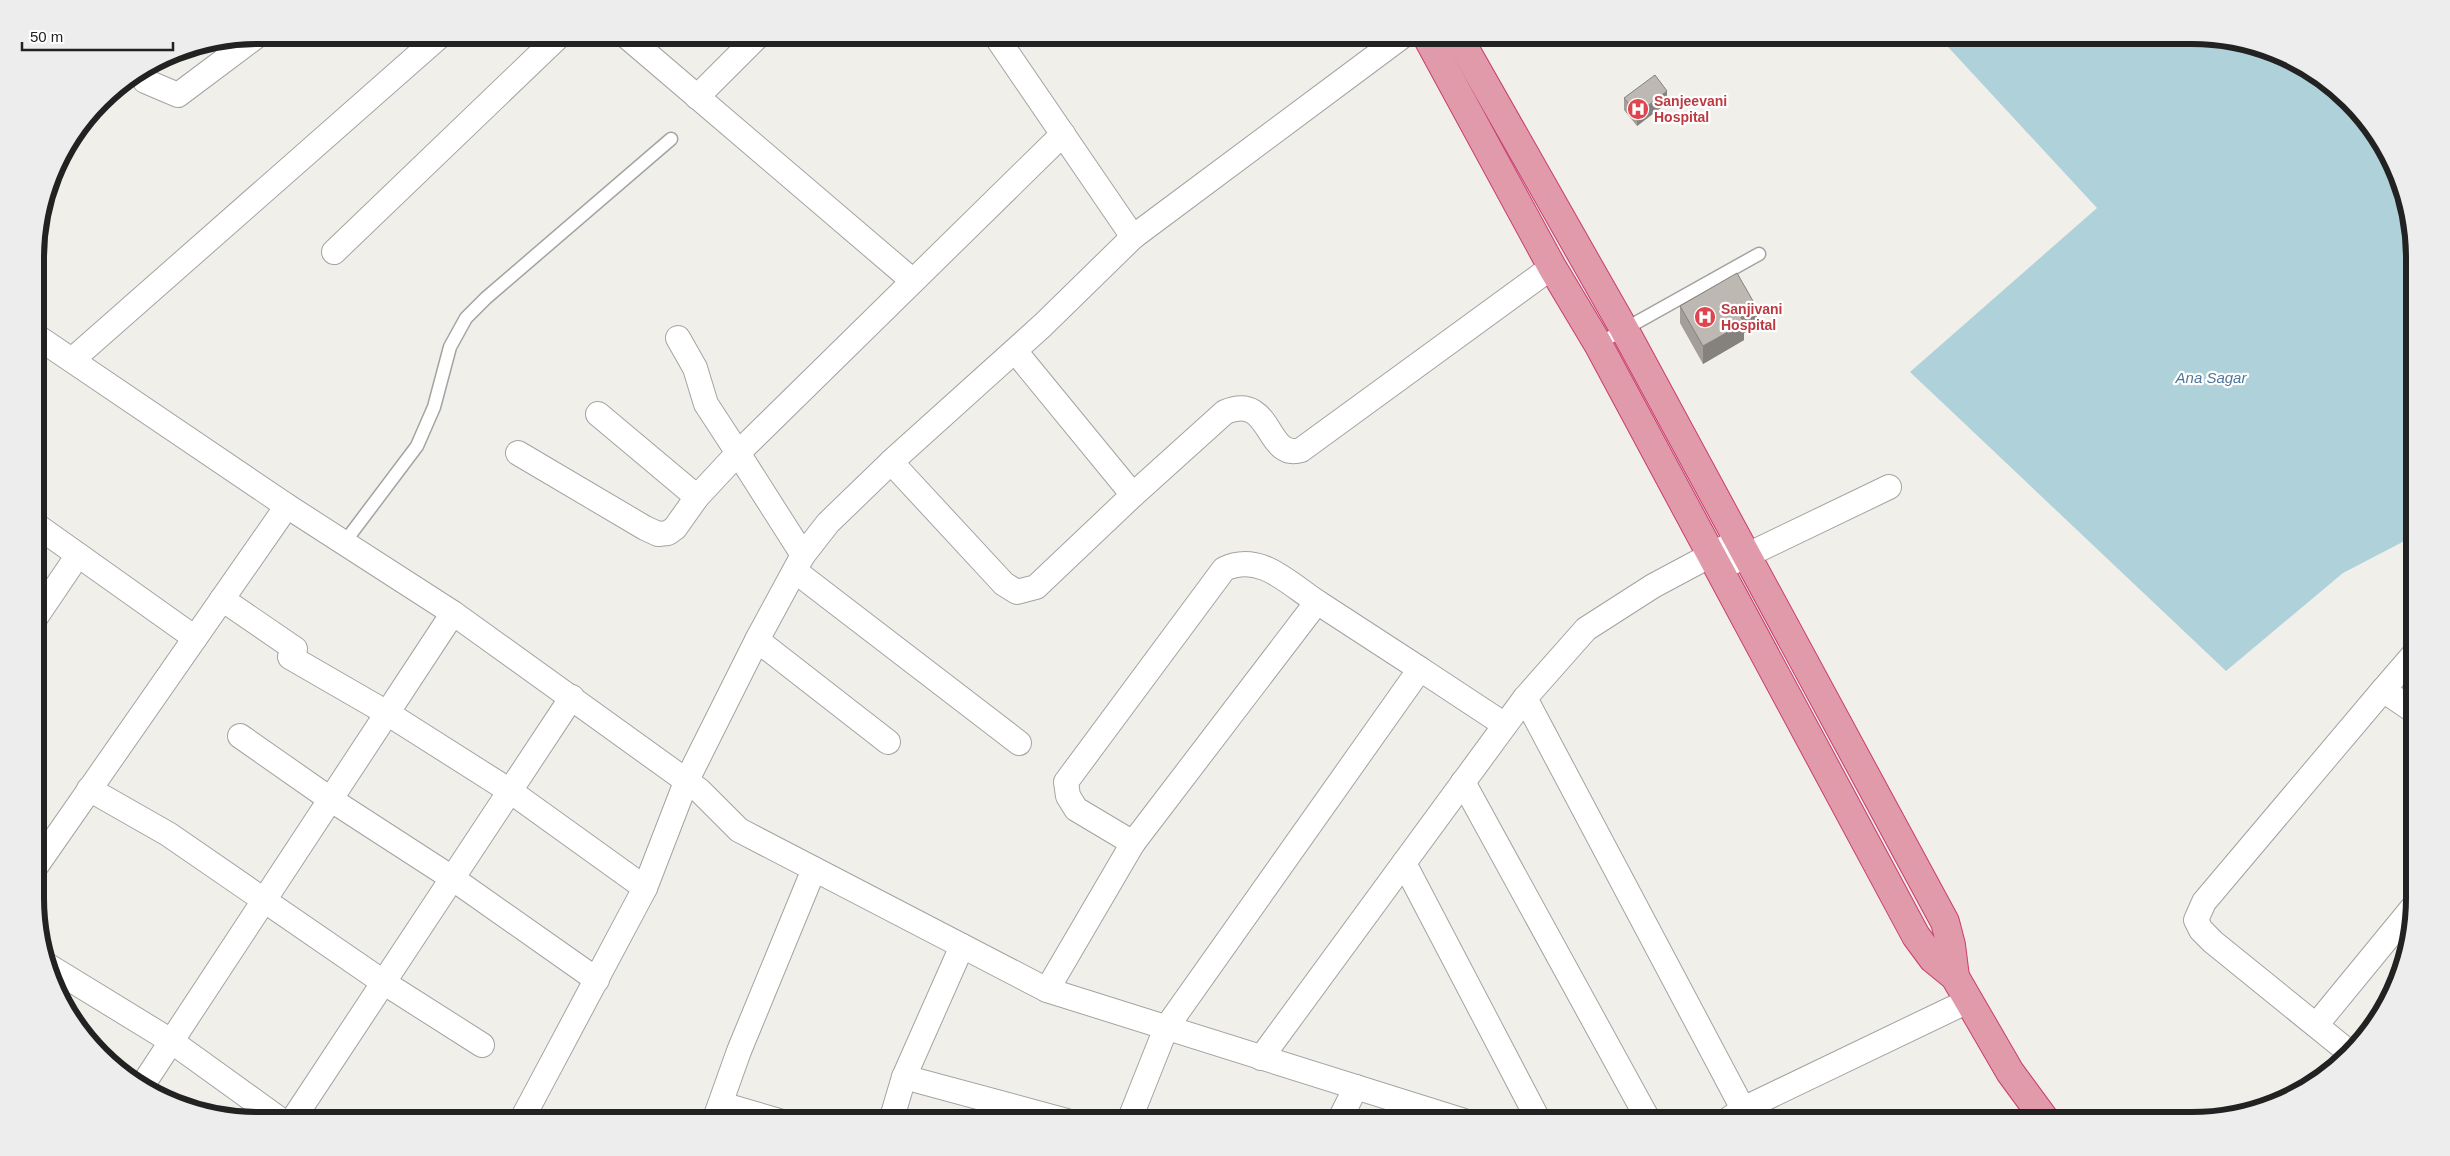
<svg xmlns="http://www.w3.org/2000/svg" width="2450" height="1156" font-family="Helvetica,sans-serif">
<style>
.water{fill:#afd1da}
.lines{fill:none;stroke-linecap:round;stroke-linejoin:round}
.lane-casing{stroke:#a3a3a3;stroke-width:15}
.street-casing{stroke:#a3a3a3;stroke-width:26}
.highway-casing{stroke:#cb3b6f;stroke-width:30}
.lane{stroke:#fff;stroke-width:12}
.street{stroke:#fff;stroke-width:24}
.highway{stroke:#e09aa9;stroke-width:28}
.wall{fill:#a39e9a}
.shaded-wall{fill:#85817d}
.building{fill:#beb8b3;stroke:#85817d}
.labels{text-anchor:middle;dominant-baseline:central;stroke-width:4.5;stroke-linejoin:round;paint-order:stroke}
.health-label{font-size:14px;font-weight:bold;fill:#be3a42;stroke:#fff;text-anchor:start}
.water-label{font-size:15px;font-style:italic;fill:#50779a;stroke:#fff}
.rim{fill:none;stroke:#222;stroke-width:6}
</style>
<rect width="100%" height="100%" fill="#f1efea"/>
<polygon class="water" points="1937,35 2193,35 2278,52 2328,81 2369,122 2398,173 2413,229 2414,536 2343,573 2226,671 1910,372 2097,208"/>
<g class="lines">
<g class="lane-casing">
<g id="lane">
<polyline points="1598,344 1759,254"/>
<polyline points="344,543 417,446 434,407 450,347 466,318 486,298 671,139"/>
</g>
</g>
<g class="street-casing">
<g id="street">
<polyline points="625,35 913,281"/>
<polyline points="995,35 1133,237"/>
<polyline points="145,81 178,95 258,35"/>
<polyline points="697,97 759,35"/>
<polyline points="334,252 560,35"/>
<polyline points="36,336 287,506 453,613 699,790 739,830 1047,990 1464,1121"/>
<path d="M1015,351L1133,495L1225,412C1273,392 1265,461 1301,450L1552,267"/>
<polyline points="72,360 441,35"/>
<polyline points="598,414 697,497"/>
<polyline points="518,453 645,528 658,534 668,533 675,528 697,497 738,453 706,404 695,368 678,338"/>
<polyline points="891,462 1004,584 1017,592 1036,587 1133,495"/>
<polyline points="36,525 195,638"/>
<polyline points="803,555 738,453 1063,134"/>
<polyline points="1731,563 1889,487"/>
<polyline points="795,571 1019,743"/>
<polyline points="222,599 295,649"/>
<polyline points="36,617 78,555"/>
<polyline points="757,640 888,742"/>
<polyline points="290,657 387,713 510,791 645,888"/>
<polyline points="2383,690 2414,654"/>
<polyline points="1525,698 1586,629 1653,586 1739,540"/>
<polyline points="240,736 330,799 452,878 597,980"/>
<polyline points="1463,782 1649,1121"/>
<polyline points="89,789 168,834 383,982 482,1045"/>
<path d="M1133,843L1076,809L1068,796L1066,782L1224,569C1260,552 1288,583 1317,602"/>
<polyline points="1404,863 1539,1121"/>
<polyline points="37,865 287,506"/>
<polyline points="47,965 171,1041 282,1121"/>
<polyline points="1047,990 1133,843 1317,602 1420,669"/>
<polyline points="2317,1024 2413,907"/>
<polyline points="2350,1053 2213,942 2201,930 2196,920 2204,902 2383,690 2414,711"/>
<polyline points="1261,1058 1525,698 1743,1109 1968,1001"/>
<polyline points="904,1077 1067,1121"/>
<polyline points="142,1086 453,613"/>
<polyline points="721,1104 779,1121"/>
<polyline points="292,1121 572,697"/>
<polyline points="521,1121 645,888 686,782 757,640 803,555 828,523 891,462 1043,325 1133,237 1404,35"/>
<polyline points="714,1121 739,1051 814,869"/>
<polyline points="891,1121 904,1077 962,946"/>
<polyline points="1129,1121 1166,1028 1420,669 1505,725"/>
<polyline points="1339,1121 1356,1087"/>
<polyline points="1726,1121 1743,1109"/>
</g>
</g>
<g class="highway-casing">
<g id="highway">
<polyline points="1426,35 1552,267 1598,344 1916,936 1933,959 1955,977 2010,1072 2046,1121"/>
<polyline points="1457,35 1624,329 1945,922 1951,945 1955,977"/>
</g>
</g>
<use href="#lane" class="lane"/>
<use href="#street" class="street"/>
<use href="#highway" class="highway"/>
</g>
<g class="wall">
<polygon points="1624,98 1667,103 1637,126 1624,110"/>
<polygon points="1680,306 1757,325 1744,333 1744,340 1703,364 1680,323"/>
</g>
<g class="shaded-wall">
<polygon points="1667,91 1667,103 1637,126 1637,114"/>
<polygon points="1757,308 1757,325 1744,333 1744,340 1703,364 1703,346 1741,317"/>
</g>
<g class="building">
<polygon points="1655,75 1667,91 1637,114 1624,98"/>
<polygon points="1737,273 1757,308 1741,317 1744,323 1703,346 1680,306"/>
</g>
<defs>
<g id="hospital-disc" transform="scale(1.125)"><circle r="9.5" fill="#e0444e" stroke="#fff"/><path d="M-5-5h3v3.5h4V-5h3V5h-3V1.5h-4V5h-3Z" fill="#fff"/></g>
</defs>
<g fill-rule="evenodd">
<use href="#hospital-disc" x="1638" y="109"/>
<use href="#hospital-disc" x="1705" y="317"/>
</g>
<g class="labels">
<g class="health-label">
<text x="1654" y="101">Sanjeevani<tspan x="1654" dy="16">Hospital</tspan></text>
<text x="1721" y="309">Sanjivani<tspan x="1721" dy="16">Hospital</tspan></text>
</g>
<g class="water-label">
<text x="2211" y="377">Ana Sagar</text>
</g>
</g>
<path d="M0 0H2450V1156H0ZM258 44H2192A214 214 0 0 1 2406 258V898A214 214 0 0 1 2192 1112H258A214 214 0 0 1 44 898V258A214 214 0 0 1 258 44Z" fill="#ededed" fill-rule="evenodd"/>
<path class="rim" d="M258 44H2192A214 214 0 0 1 2406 258V898A214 214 0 0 1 2192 1112H258A214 214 0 0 1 44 898V258A214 214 0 0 1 258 44Z"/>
<path d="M22 42v8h151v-8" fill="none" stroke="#222222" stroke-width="2.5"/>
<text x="30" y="42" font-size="15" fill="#222222" stroke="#ffffff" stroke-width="4" paint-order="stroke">50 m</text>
</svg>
